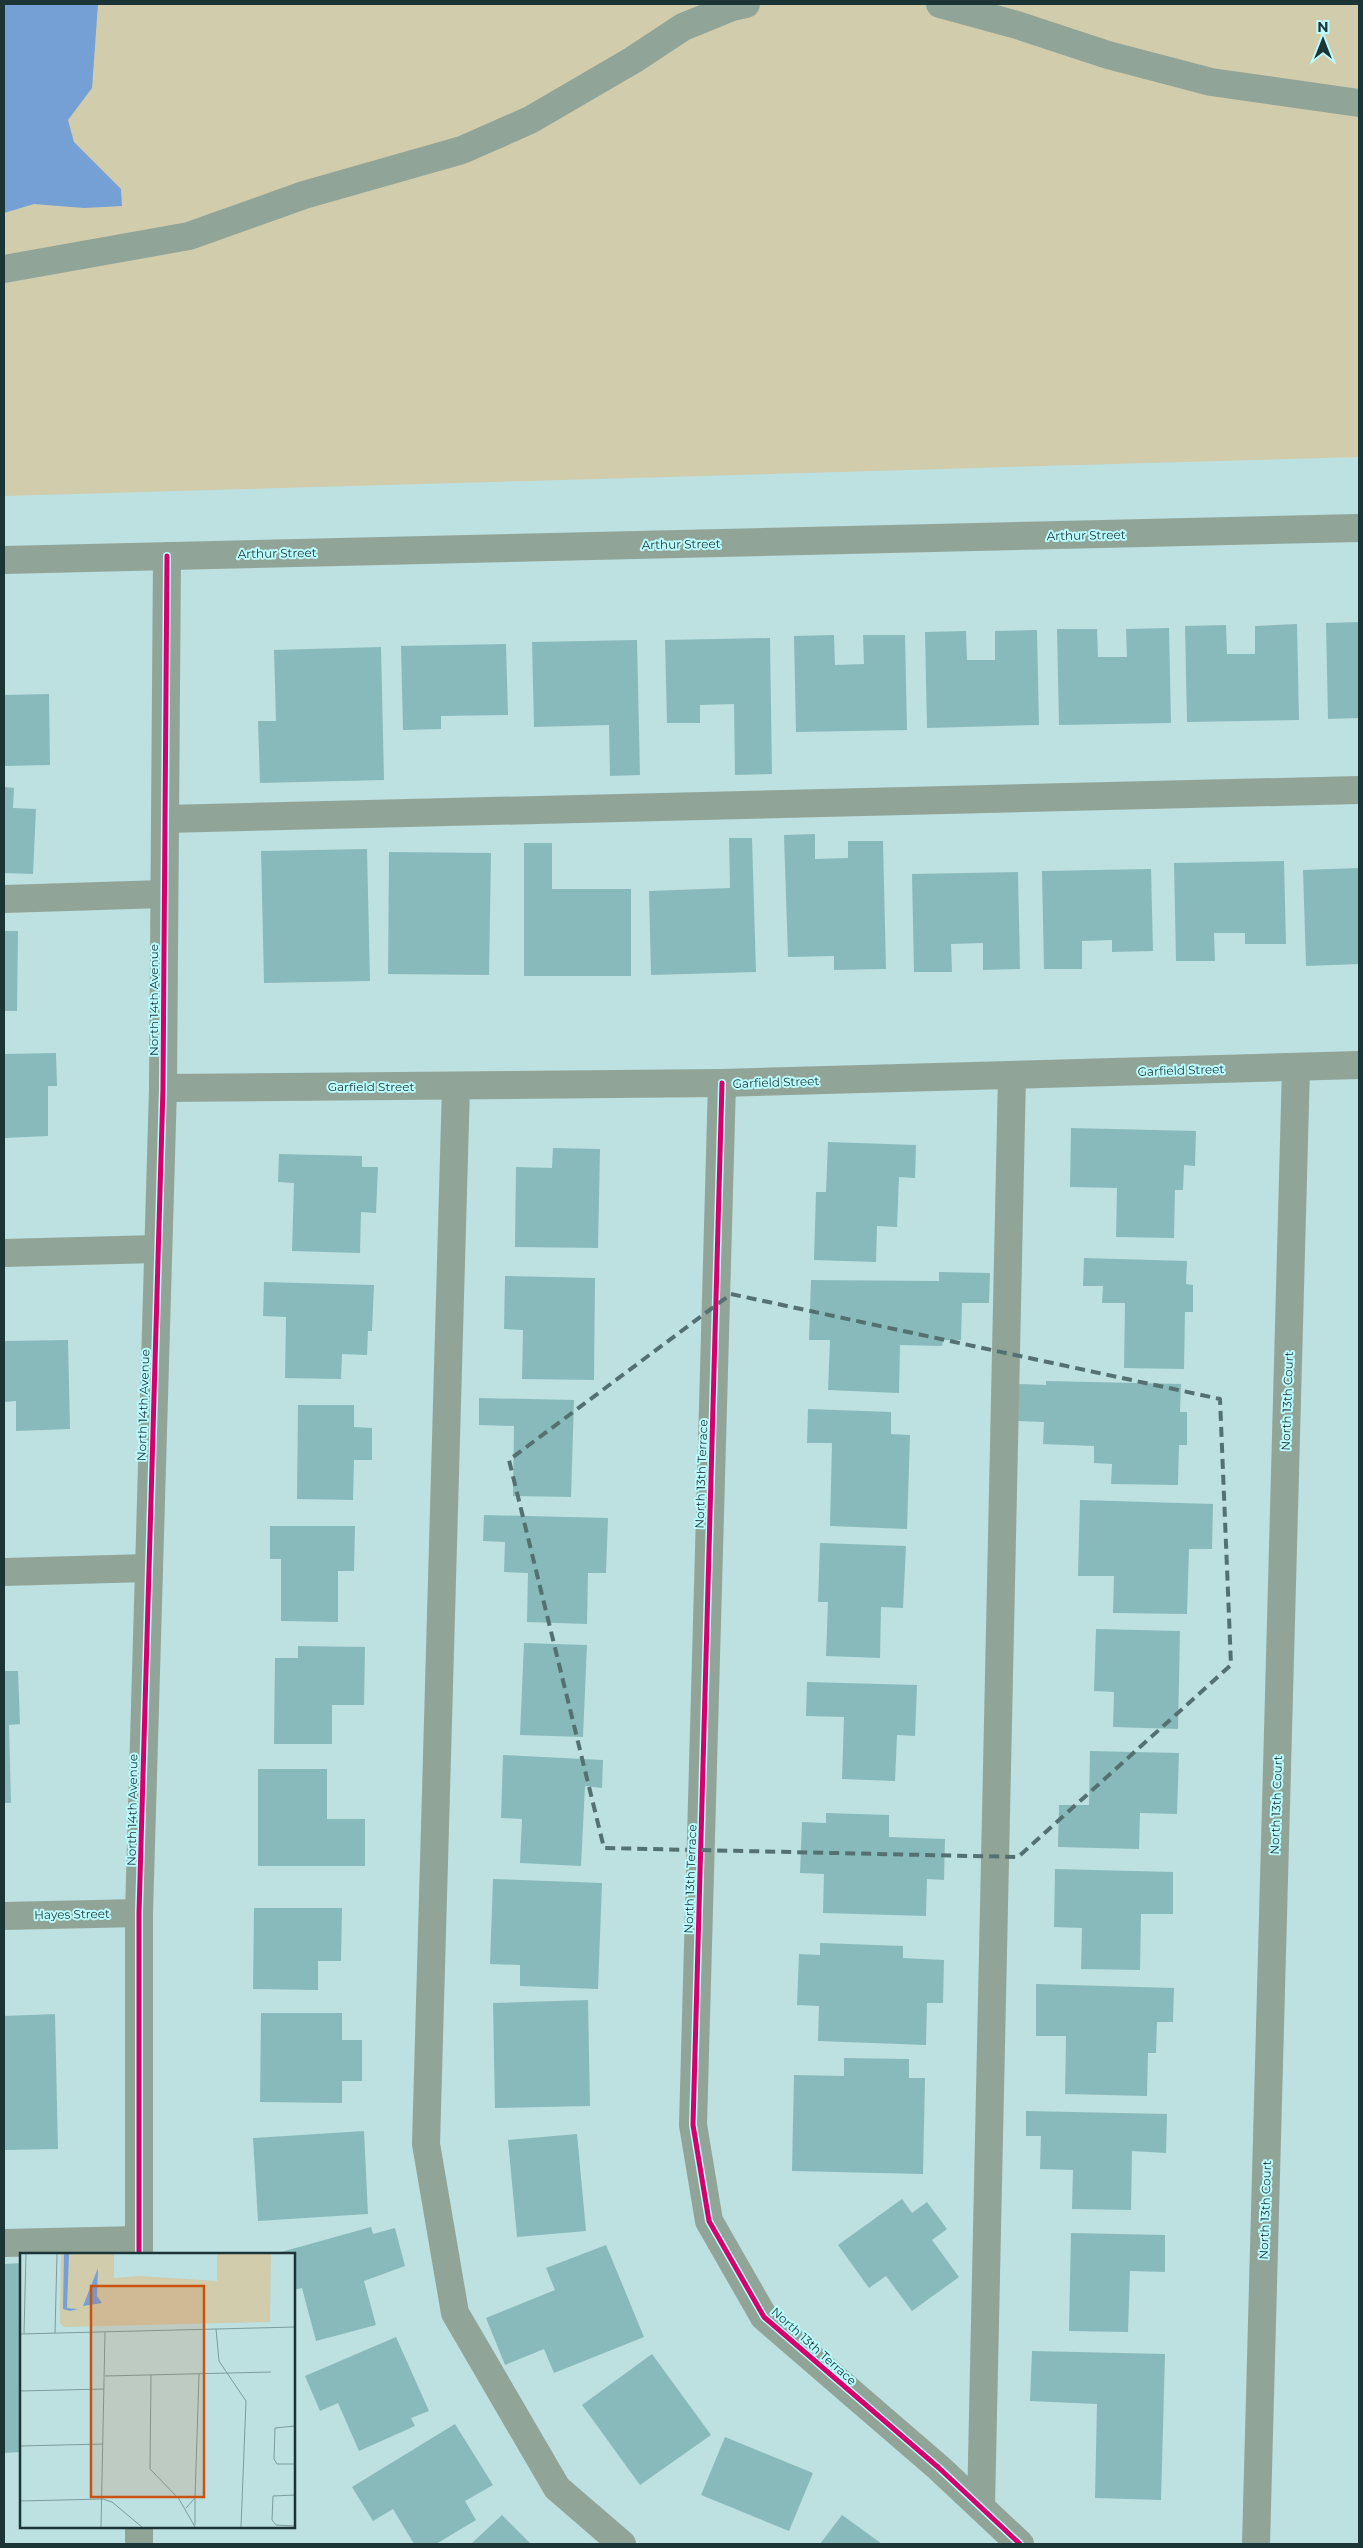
<svg xmlns="http://www.w3.org/2000/svg" width="1363" height="2548" font-family="Montserrat,sans-serif">
<style>
.green{fill:#d0ccac}
.water{fill:#74a0d5}
.building{fill:#89babb}
.lines{fill:none;stroke-linecap:round;stroke-linejoin:round}
.minor{stroke:#91a498;stroke-width:28}
.cycleway-casing{stroke:#bbfbfd;stroke-width:8}
.cycleway{stroke:#d6006c;stroke-width:5}
.marked{fill:none;stroke:#547172;stroke-width:4;stroke-dasharray:10 6;stroke-linejoin:round}
.labels{text-anchor:middle;dominant-baseline:central;stroke-width:4;stroke-linejoin:round;paint-order:stroke}
.street-label{font-size:12px;fill:#1b3536;stroke:#bbfbfd}
.inset-road{fill:none;stroke:#7c9c9d;stroke-width:1}
.view{fill:#c95412;fill-opacity:0.15;stroke:#c95412;stroke-width:2.5}
.inset-edge{fill:none;stroke:#1b3536;stroke-width:2.5}
</style>
<rect width="100%" height="100%" fill="#bde0e1"/>
<polygon class="green" points="4,4 1359,4 1359,457 4,496"/>
<polygon class="water" points="4,4 98,4 92,88 68,120 74,142 121,189 122,206 84,208 34,204 4,213"/>
<g class="building">
<polygon points="1359,622 1359,718 1328,719 1326,623"/>
<polygon points="1297,624 1299,720 1187,722 1185,626 1226,625 1227,654 1255,654 1255,626"/>
<polygon points="1169,628 1171,723 1059,725 1057,629 1097,629 1098,657 1127,657 1126,629"/>
<polygon points="1037,630 1039,725 927,728 925,632 966,631 967,660 995,660 995,631"/>
<polygon points="834,635 835,665 864,664 863,635 905,635 907,730 796,732 794,636"/>
<polygon points="770,638 772,774 735,775 734,704 700,705 700,723 667,723 665,640"/>
<polygon points="637,640 640,775 610,776 609,725 534,727 532,642"/>
<polygon points="506,644 508,715 441,716 441,729 403,730 401,646"/>
<polygon points="381,647 384,780 260,783 258,721 276,721 274,650"/>
<polygon points="49,694 50,765 4,766 4,695"/>
<polygon points="4,787 14,788 13,808 36,809 33,874 4,873"/>
<polygon points="815,834 815,859 848,858 848,841 883,841 886,969 834,970 834,956 788,957 784,835"/>
<polygon points="729,838 752,838 756,972 651,975 649,891 730,888"/>
<polygon points="524,843 552,843 552,889 631,889 631,976 524,976"/>
<polygon points="367,849 370,981 264,983 261,851"/>
<polygon points="389,852 491,853 489,975 388,974"/>
<polygon points="1284,861 1286,944 1245,944 1245,933 1214,933 1215,961 1176,961 1174,863"/>
<polygon points="1359,868 1359,964 1306,966 1303,870"/>
<polygon points="1151,869 1153,951 1112,952 1112,940 1082,941 1082,969 1044,969 1042,871"/>
<polygon points="1018,872 1020,969 983,970 983,943 951,944 952,972 914,972 912,874"/>
<polygon points="4,931 18,931 17,1011 4,1011"/>
<polygon points="56,1053 57,1086 48,1086 48,1136 4,1138 4,1054"/>
<polygon points="1071,1128 1196,1131 1195,1166 1184,1165 1183,1190 1175,1190 1174,1238 1116,1237 1117,1188 1070,1187"/>
<polygon points="828,1142 916,1145 915,1178 899,1177 897,1227 877,1226 876,1262 814,1260 816,1192 826,1192"/>
<polygon points="553,1148 600,1149 598,1248 515,1247 516,1167 552,1168"/>
<polygon points="279,1154 362,1156 362,1167 378,1167 376,1213 361,1212 360,1253 292,1251 294,1183 278,1182"/>
<polygon points="1084,1258 1187,1261 1186,1284 1193,1285 1193,1312 1185,1312 1184,1369 1124,1368 1125,1303 1102,1303 1103,1286 1083,1286"/>
<polygon points="939,1272 990,1273 989,1303 962,1303 961,1340 943,1340 942,1346 900,1345 899,1393 828,1390 830,1340 809,1340 811,1280 939,1281"/>
<polygon points="505,1276 595,1278 594,1380 522,1379 523,1330 504,1329"/>
<polygon points="264,1282 374,1285 372,1331 368,1331 367,1355 342,1354 341,1379 285,1378 286,1317 263,1316"/>
<polygon points="68,1340 70,1429 16,1431 16,1401 4,1402 4,1341"/>
<polygon points="1046,1381 1181,1384 1180,1412 1187,1412 1187,1445 1179,1445 1178,1485 1111,1484 1112,1464 1094,1463 1094,1446 1043,1444 1044,1422 1018,1421 1019,1384 1046,1385"/>
<polygon points="479,1398 574,1400 571,1497 513,1496 514,1426 479,1425"/>
<polygon points="298,1405 354,1405 354,1427 372,1428 372,1460 354,1460 353,1500 297,1499"/>
<polygon points="808,1409 891,1412 891,1434 910,1435 907,1529 830,1526 832,1443 807,1443"/>
<polygon points="1080,1500 1213,1504 1212,1549 1189,1549 1187,1614 1113,1613 1114,1576 1078,1576"/>
<polygon points="484,1515 608,1518 606,1573 588,1573 587,1624 527,1622 528,1573 504,1572 505,1542 483,1541"/>
<polygon points="270,1526 355,1526 354,1571 338,1571 338,1622 281,1621 281,1559 270,1559"/>
<polygon points="820,1543 906,1546 903,1608 881,1607 880,1658 826,1656 828,1602 818,1602"/>
<polygon points="1096,1629 1180,1631 1178,1729 1113,1727 1114,1692 1094,1691"/>
<polygon points="524,1643 587,1645 583,1737 520,1735"/>
<polygon points="298,1646 365,1647 364,1705 332,1705 332,1744 274,1744 275,1658 298,1658"/>
<polygon points="4,1671 18,1671 20,1724 9,1725 11,1803 4,1803"/>
<polygon points="807,1682 917,1685 915,1736 897,1735 895,1781 842,1779 844,1717 806,1716"/>
<polygon points="1090,1751 1179,1753 1177,1814 1140,1813 1139,1849 1058,1847 1059,1805 1089,1805"/>
<polygon points="503,1755 603,1760 602,1788 585,1786 581,1866 520,1863 522,1819 501,1818"/>
<polygon points="258,1769 327,1769 327,1819 365,1819 365,1866 258,1866"/>
<polygon points="826,1813 889,1815 889,1837 945,1839 944,1880 927,1879 926,1916 823,1913 824,1874 800,1873 802,1822 826,1823"/>
<polygon points="1055,1869 1173,1872 1173,1914 1141,1914 1140,1970 1081,1969 1082,1928 1054,1927"/>
<polygon points="493,1879 602,1883 598,1989 520,1986 520,1965 490,1964"/>
<polygon points="254,1908 342,1908 341,1961 318,1961 318,1990 253,1989"/>
<polygon points="820,1943 903,1946 903,1958 944,1960 943,2003 927,2003 926,2045 818,2041 819,2006 797,2005 799,1954 820,1955"/>
<polygon points="1036,1984 1174,1988 1173,2022 1157,2022 1156,2053 1148,2053 1147,2096 1065,2094 1066,2036 1036,2036"/>
<polygon points="588,2000 590,2106 495,2108 493,2003"/>
<polygon points="261,2013 342,2013 342,2040 362,2040 362,2081 342,2081 342,2103 260,2102"/>
<polygon points="55,2014 58,2149 4,2150 4,2016"/>
<polygon points="844,2058 909,2059 909,2078 925,2078 923,2174 792,2171 794,2075 844,2076"/>
<polygon points="1026,2111 1167,2114 1166,2153 1132,2151 1131,2210 1072,2209 1073,2170 1040,2169 1041,2136 1026,2136"/>
<polygon points="364,2131 368,2214 258,2221 253,2138"/>
<polygon points="577,2134 586,2231 517,2237 508,2140"/>
<polygon points="902,2199 912,2213 927,2202 947,2229 932,2240 959,2277 912,2311 886,2276 869,2288 838,2245"/>
<polygon points="371,2227 373,2234 395,2228 405,2266 364,2281 376,2325 316,2341 302,2288 294,2290 294,2254 274,2254"/>
<polygon points="1071,2233 1165,2235 1165,2272 1130,2271 1128,2332 1069,2331"/>
<polygon points="606,2245 644,2337 554,2373 544,2349 505,2365 486,2318 555,2290 546,2268"/>
<polygon points="21,2263 21,2452 4,2453 4,2264"/>
<polygon points="396,2337 429,2411 411,2418 415,2426 359,2451 338,2403 320,2411 305,2376"/>
<polygon points="1032,2351 1165,2354 1161,2500 1095,2498 1097,2404 1030,2401"/>
<polygon points="652,2354 711,2435 640,2485 582,2405"/>
<polygon points="455,2424 493,2485 465,2501 476,2520 436,2544 414,2544 393,2509 373,2521 352,2487"/>
<polygon points="725,2437 813,2473 789,2531 701,2495"/>
<polygon points="502,2515 531,2544 471,2544"/>
<polygon points="842,2515 882,2544 820,2544"/>
</g>
<g class="lines">
<g class="minor">
<polyline points="940,4 1017,25 1108,55 1211,82 1359,103"/>
<polyline points="4,269 189,236 304,195 462,150 530,120 633,60 683,27 732,7 746,4"/>
<polyline points="4,560 1359,528"/>
<polyline points="165,819 1359,790"/>
<polyline points="4,899 164,894"/>
<polyline points="722,1083 693,2125 709,2221 764,2317 939,2468 1020,2544"/>
<polyline points="456,1086 426,2144 455,2313 557,2488 622,2544"/>
<polyline points="163,1088 722,1083 1359,1065"/>
<polyline points="4,1253 157,1249"/>
<polyline points="4,1572 148,1568"/>
<polyline points="4,1916 139,1913"/>
<polyline points="4,2243 139,2240"/>
<polyline points="139,2254 139,1913 163,1088 167,556"/>
<polyline points="981,2507 1012,1075"/>
<polyline points="139,2544 139,2527"/>
<polyline points="1256,2544 1296,1067"/>
</g>
<g class="cycleway-casing">
<g id="cycleway">
<polyline points="722,1083 693,2125 709,2221 764,2317 939,2468 1020,2544"/>
<polyline points="139,2254 139,1913 163,1088 167,556"/>
</g>
</g>
<use href="#cycleway" class="cycleway"/>
</g>
<path class="marked" d="M731,1294L1220,1399L1231,1665L1018,1857L604,1848L509,1460Z"/>
<g class="labels">
<g class="street-label">
<text transform="translate(1086 535) rotate(-1)">Arthur Street</text>
<text transform="translate(681 544) rotate(-1)">Arthur Street</text>
<text transform="translate(277 553) rotate(-1)">Arthur Street</text>
<text transform="translate(153 1000) rotate(-90)">North 14th Avenue</text>
<text transform="translate(1181 1070) rotate(-2)">Garfield Street</text>
<text transform="translate(776 1082) rotate(-2)">Garfield Street</text>
<text x="371" y="1086">Garfield Street</text>
<text transform="translate(1287 1401) rotate(-88)">North 13th Court</text>
<text transform="translate(143 1405) rotate(-88)">North 14th Avenue</text>
<text transform="translate(701 1474) rotate(-88)">North 13th Terrace</text>
<text transform="translate(1276 1805) rotate(-88)">North 13th Court</text>
<text transform="translate(132 1810) rotate(-89)">North 14th Avenue</text>
<text transform="translate(690 1879) rotate(-88)">North 13th Terrace</text>
<text transform="translate(72 1914) rotate(-1)">Hayes Street</text>
<text transform="translate(1265 2210) rotate(-88)">North 13th Court</text>
<text transform="translate(814 2346) rotate(42)">North 13th Terrace</text>
</g>
</g>
<g transform="translate(20 2253)">
<rect width="275" height="275" fill="#bde0e1"/>
<path d="M41,1H94V25L119,23L197,28V1H251L250,69L44,74L40,70Z" fill="#d0ccac"/>
<path d="M44,1H49L47,55L58,56L50,58L43,56ZM78,15L77,43L82,50L63,53Z" fill="#74a0d5"/>
<path class="inset-road" d="M196,76L199,108L226,148L221,274M4,80L6,1M35,80L37,1M0,81L275,74M131,122L130,216L159,246L175,274M85,123L251,119M0,138L84,136M275,173L255,175L254,206L257,211H275M0,193L83,191M275,242L253,243L252,267L256,272L275,273M0,248L83,246L92,249L122,274M166,255L175,245L179,121M175,272V245M81,274L85,79"/>
<path class="view" d="M71,33H184V244H71Z"/>
<rect width="275" height="275" class="inset-edge"/>
</g>
<rect width="1363" height="2548" fill="none" stroke="#1b3536" stroke-width="10"/>
<g transform="translate(1323 40)" stroke="#bbfbfd" stroke-width="4" paint-order="stroke">
<path d="M0-4L9 19L0 12L-9 19Z" fill="#1b3536"/>
<text y="-8" font-size="14" font-weight="bold" text-anchor="middle" fill="#1b3536">N</text>
</g>
</svg>
